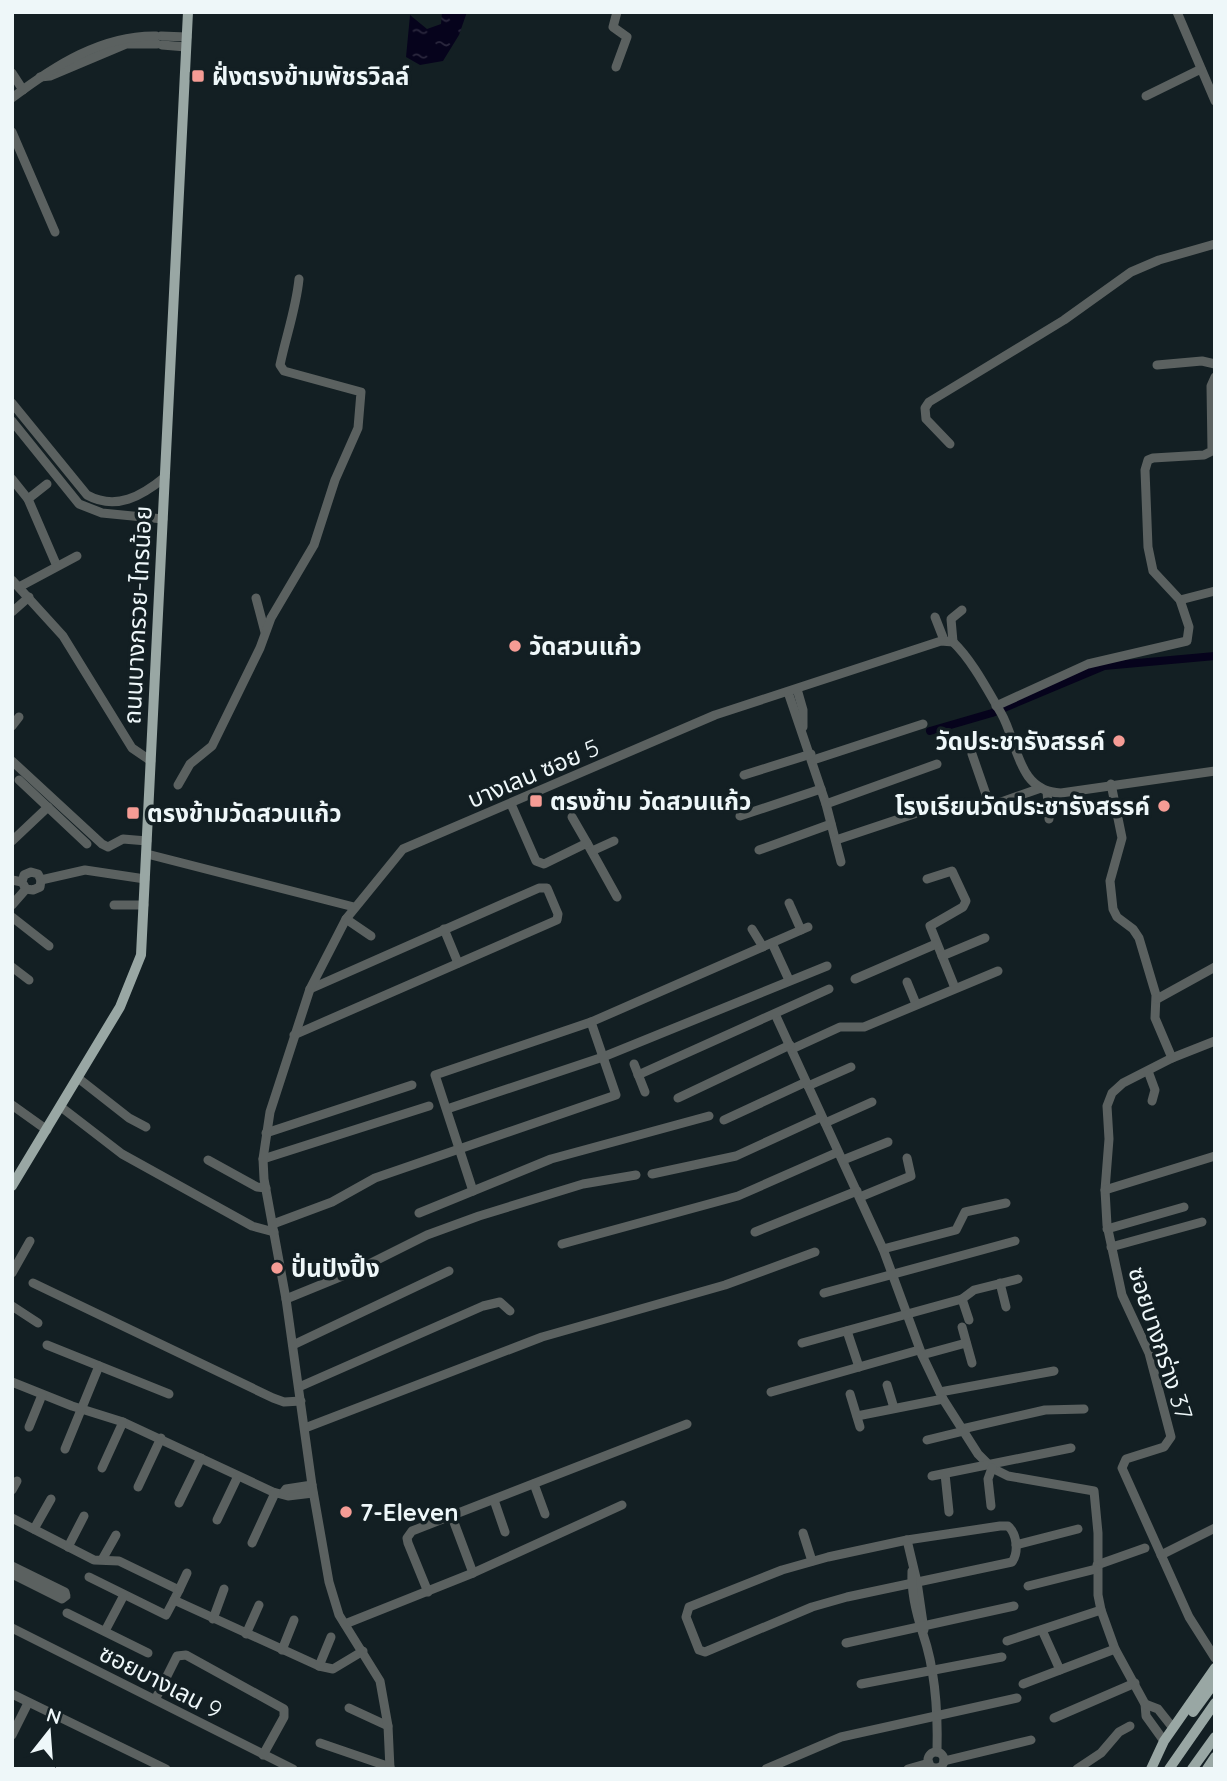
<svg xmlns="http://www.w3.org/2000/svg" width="1227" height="1781" font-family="Quicksand,'Noto Sans Thai',sans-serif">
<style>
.water{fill:url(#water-ripples)}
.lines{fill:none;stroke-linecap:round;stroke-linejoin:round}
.canal{stroke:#06031c;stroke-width:8}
.minor{stroke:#5b6160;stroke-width:9}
.major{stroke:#99a7a4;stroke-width:10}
.poi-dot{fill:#f59c95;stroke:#131f23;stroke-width:2.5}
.labels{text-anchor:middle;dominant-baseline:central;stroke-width:7;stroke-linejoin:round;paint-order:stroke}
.poi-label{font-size:24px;font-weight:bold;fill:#eef7f9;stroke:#131f23;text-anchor:start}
.street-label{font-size:24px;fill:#eef7f9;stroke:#131f23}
</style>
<defs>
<pattern id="water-ripples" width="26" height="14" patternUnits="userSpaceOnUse" patternTransform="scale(1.75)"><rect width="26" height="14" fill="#06031c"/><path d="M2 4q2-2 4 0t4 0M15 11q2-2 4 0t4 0" fill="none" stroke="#2b283e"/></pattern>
</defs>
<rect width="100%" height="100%" fill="#131f23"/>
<polygon class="water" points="442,12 467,12 459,35 443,61 420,65 406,57 410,15 427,29 441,24"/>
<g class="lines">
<polyline class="canal" points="930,731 992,713 1104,666 1215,656"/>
<g class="minor">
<polyline points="1177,12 1215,101"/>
<polyline points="161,36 187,37"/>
<polyline points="162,45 186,47"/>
<polyline points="616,67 627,37 613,27 617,12"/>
<polyline points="12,73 23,90"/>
<polyline points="40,77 50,76 126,44 157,44"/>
<polyline points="1146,96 1201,69"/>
<path d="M12,98C54,66 102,35 156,36"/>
<polyline points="12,132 55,232"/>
<polyline points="1157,365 1202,361 1215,364"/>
<path d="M12,403L87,495C116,511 142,496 165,477"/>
<polyline points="12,421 79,504 102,513 163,519"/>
<polyline points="950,444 926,419 925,408 929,402 1064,320 1131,272 1159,260 1215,244"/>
<polyline points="12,479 28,499 56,564"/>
<polyline points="28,499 47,484"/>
<polyline points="12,580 63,636 132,748 151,761"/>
<polyline points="19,587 77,556"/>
<polyline points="256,598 265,632"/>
<polyline points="1180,600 1215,591"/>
<polyline points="12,612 29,597"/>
<polyline points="935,617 944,640"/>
<path d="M953,642C972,660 988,691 1001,713C1018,742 1017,792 1061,793L1215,771"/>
<polyline points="953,642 951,619 962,610"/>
<polyline points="797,689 803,710 803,727"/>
<polyline points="788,692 826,804 937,764"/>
<polyline points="996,706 1088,664 1187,641 1189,627 1180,600 1153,571 1148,547 1145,470 1148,460 1153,458 1204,455 1212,451 1211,386 1215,377"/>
<polyline points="12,726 19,717"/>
<polyline points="972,754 990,806 1041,788"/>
<polyline points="813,760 923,724"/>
<polyline points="12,761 102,844 108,847 123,839 147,841"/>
<polyline points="744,775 811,754"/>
<polyline points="19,780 87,844"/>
<polyline points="1111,784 1122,838 1110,881 1113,909 1117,917 1133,929 1139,938 1156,995 1155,1018 1172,1058 1123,1083 1112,1093 1107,1106 1109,1139 1105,1190 1107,1225 1122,1295 1149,1353 1171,1437 1164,1447 1126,1459 1122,1468 1189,1617 1215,1658"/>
<path d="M178,785L190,764L212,746L260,648L271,618L314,545L335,480L358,428L361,392L284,371L280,365C286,336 296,309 299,279"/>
<polyline points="1047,791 1049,819"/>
<polyline points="511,804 536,861 544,864 587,843 617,897"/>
<polyline points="826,804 841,862"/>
<polyline points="740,816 821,789"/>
<polyline points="572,817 587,843"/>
<polyline points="836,840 920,812"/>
<polyline points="12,841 48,807"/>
<polyline points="759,850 831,824"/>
<polyline points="592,851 614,841"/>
<polyline points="147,854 354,907"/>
<polyline points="927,879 952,871 966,901 963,907 930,926 955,988"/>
<polyline points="12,880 22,882 26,889 33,890 40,887 41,880 38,874 31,872 24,875 22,882"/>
<polyline points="41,880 85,870 145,879"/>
<polyline points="789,903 801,930"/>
<polyline points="12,905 26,889"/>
<polyline points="114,905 144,905"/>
<polyline points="12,917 49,946"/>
<polyline points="346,919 371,936"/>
<polyline points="444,929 458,963"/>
<polyline points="752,929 763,947"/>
<polyline points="772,943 789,980"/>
<polyline points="942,956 985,938"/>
<polyline points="12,967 29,980"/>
<polyline points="855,979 936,944"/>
<polyline points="907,982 916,1004"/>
<polyline points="1157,999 1215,967"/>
<polyline points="775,1014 883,1249 922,1355 943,1399 978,1454 992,1468 1008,1476 1094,1491 1098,1533 1098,1595 1101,1610 1115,1649 1145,1704 1146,1716 1164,1741"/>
<polyline points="294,1035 557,920 558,914 547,888 539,888 310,989"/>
<polyline points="792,1049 840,1027 864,1027 998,971"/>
<polyline points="1172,1058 1215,1041"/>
<polyline points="634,1064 645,1092"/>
<polyline points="1148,1071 1155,1090 1152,1101"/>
<polyline points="638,1075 829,989"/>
<polyline points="78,1078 129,1118 146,1127"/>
<polyline points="808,1086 851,1067"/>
<polyline points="678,1098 790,1045"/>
<polyline points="12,1105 47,1130"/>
<polyline points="61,1107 122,1154 252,1226 274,1232"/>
<polyline points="447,1109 603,1057 827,966"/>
<polyline points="724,1120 806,1082"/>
<polyline points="825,1123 872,1102"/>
<polyline points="266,1133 412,1085"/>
<polyline points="263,1159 429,1106"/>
<polyline points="208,1160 257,1187 266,1188"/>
<polyline points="843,1160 888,1142"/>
<polyline points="652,1174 736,1156 821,1117"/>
<polyline points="1105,1190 1215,1156"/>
<polyline points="473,1191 435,1075 591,1022 808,927"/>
<polyline points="860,1197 911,1176 907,1158"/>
<polyline points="419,1213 551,1159 709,1116"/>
<polyline points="273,1224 332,1202 375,1178 616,1095 591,1022"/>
<polyline points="1107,1229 1184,1207"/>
<polyline points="755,1232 857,1191"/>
<polyline points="562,1244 738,1196 838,1152"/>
<polyline points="1111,1247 1202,1222"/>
<polyline points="883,1249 956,1230 965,1212 1006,1203"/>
<polyline points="12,1273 30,1241"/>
<polyline points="33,1283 273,1398 284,1402 301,1401"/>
<polyline points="1000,1283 1006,1307"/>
<polyline points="824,1293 1015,1241"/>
<polyline points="286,1299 357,1270 427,1235 479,1216 583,1184 636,1175"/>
<polyline points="962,1299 969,1320"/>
<polyline points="12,1306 38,1323"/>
<polyline points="962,1327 972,1363"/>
<polyline points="847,1331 859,1367"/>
<polyline points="802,1343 962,1299 974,1290 1018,1279"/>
<polyline points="47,1345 169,1394"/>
<polyline points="293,1345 449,1271"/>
<polyline points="922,1355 966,1343"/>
<polyline points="12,1382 72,1406 123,1422 273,1492 288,1496 313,1493"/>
<polyline points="887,1385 894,1408"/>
<polyline points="299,1387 483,1306 500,1302 510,1311"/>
<polyline points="771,1392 919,1350"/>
<polyline points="940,1392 1054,1371"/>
<polyline points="850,1394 860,1427"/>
<polyline points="857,1416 943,1399"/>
<polyline points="29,1427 42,1395"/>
<polyline points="305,1428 542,1337 725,1285 815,1252"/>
<polyline points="962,1429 1045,1410 1084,1409"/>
<polyline points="927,1440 964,1431"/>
<polyline points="65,1449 99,1366"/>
<polyline points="102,1468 123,1422"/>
<polyline points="945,1474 949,1512"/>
<polyline points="932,1476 1071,1448"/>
<polyline points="534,1484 545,1514"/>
<polyline points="138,1487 161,1438"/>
<polyline points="12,1490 17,1481"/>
<polyline points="283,1493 286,1489 312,1485"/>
<polyline points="494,1500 505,1532"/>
<polyline points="179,1503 201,1458"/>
<polyline points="991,1506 988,1479 992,1468"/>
<polyline points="452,1517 473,1573"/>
<polyline points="12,1518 94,1560 119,1561 179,1590 174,1600 319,1666 333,1669 363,1651"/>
<polyline points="217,1520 238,1476"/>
<path d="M1000,1526H1008C1017,1534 1019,1552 1012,1562L847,1597L812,1607L705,1652L699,1650L686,1617L689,1607L782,1570L828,1557L907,1540Z"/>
<polyline points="34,1529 51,1499"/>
<polyline points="803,1533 812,1561"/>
<polyline points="907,1540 917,1582 924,1630"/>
<polyline points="252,1543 275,1493"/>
<polyline points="1016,1545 1078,1529"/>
<polyline points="68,1547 84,1516"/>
<polyline points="1161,1555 1215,1528"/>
<polyline points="103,1558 116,1535"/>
<polyline points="1097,1565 1145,1548"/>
<polyline points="12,1566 65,1592 66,1596 62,1599 12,1574"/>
<path d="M912,1571C911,1593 916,1613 923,1634C935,1669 938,1715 937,1752"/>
<polyline points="89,1577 166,1615 174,1600"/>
<polyline points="1028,1586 1096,1569"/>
<polyline points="179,1590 187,1573"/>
<polyline points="428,1592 408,1543 407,1538 412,1531 687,1424"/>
<polyline points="67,1613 148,1653"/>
<polyline points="213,1619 224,1589"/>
<polyline points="345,1624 473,1573 622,1505"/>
<polyline points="12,1628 293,1769"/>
<polyline points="1042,1630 1060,1670"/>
<polyline points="105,1631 124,1595"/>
<polyline points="246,1634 259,1605"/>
<polyline points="1007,1641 1101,1610"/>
<polyline points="846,1643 1014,1606"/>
<polyline points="282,1650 294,1620"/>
<polyline points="319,1666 331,1637"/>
<polyline points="861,1684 1002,1657"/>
<polyline points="1023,1684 1115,1649"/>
<polyline points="12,1694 166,1769"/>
<polyline points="156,1698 177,1656 186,1655 284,1709 284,1717 263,1755"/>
<polyline points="1145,1704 1158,1709 1173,1728"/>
<polyline points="349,1708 388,1726"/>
<polyline points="1054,1718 1135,1683"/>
<polyline points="12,1735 28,1703"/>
<polyline points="320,1743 390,1767"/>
<circle cx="936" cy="1760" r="8"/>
<polyline points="944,1761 1031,1740"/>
<polyline points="390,1769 388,1726 380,1681 339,1615 329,1582 312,1485 286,1299 264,1179 263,1159 270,1112 310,989 346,919 403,849 715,715 941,641 953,642"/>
<polyline points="766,1769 841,1737 1017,1698"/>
<polyline points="908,1769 929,1763"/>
<polyline points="1077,1769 1101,1753 1119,1732 1130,1726"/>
</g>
<g class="major">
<polyline points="12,1186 120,1007 141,955 188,12"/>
<polyline points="1193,1712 1215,1682"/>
<polyline points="1151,1769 1164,1741 1215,1668"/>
<polyline points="1169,1769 1215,1703"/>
<polyline points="1192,1769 1215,1737"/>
<polyline points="1207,1769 1215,1757"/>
</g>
</g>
<g class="poi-dot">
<rect x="191" y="69" width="14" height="14" rx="3.5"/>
<circle cx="515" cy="646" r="7"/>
<circle cx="1119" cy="741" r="7"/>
<rect x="529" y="794" width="14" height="14" rx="3.5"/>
<circle cx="1164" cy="806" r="7"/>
<rect x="126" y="806" width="14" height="14" rx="3.5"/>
<circle cx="277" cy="1268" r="7"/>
<circle cx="346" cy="1512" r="7"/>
</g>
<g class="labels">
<g class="poi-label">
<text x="212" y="76">ฝั่งตรงข้ามพัชรวิลล์</text>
<text x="529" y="646">วัดสวนแก้ว</text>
<text x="1105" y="741" text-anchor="end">วัดประชารังสรรค์</text>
<text x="550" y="801">ตรงข้าม วัดสวนแก้ว</text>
<text x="1150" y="806" text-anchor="end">โรงเรียนวัดประชารังสรรค์</text>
<text x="147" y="813">ตรงข้ามวัดสวนแก้ว</text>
<text x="291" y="1268">ปั่นปังปิ้ง</text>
<text x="360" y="1512">7-Eleven</text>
</g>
<g class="street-label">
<text transform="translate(137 615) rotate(-87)">ถนนบางกรวย-ไทรน้อย</text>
<text transform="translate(533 773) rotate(-23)">บางเลน ซอย 5</text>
<text transform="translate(1161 1343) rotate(72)">ซอยบางกร่าง 37</text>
<text transform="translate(161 1681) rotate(27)">ซอยบางเลน 9</text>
</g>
</g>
<rect width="1227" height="1781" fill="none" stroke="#eef7f9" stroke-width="28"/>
<g transform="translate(49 1732) rotate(17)" stroke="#131f23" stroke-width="5" paint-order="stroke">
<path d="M0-5L12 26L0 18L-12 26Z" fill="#eef7f9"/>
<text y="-10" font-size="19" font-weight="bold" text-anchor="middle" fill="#eef7f9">N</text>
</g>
</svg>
